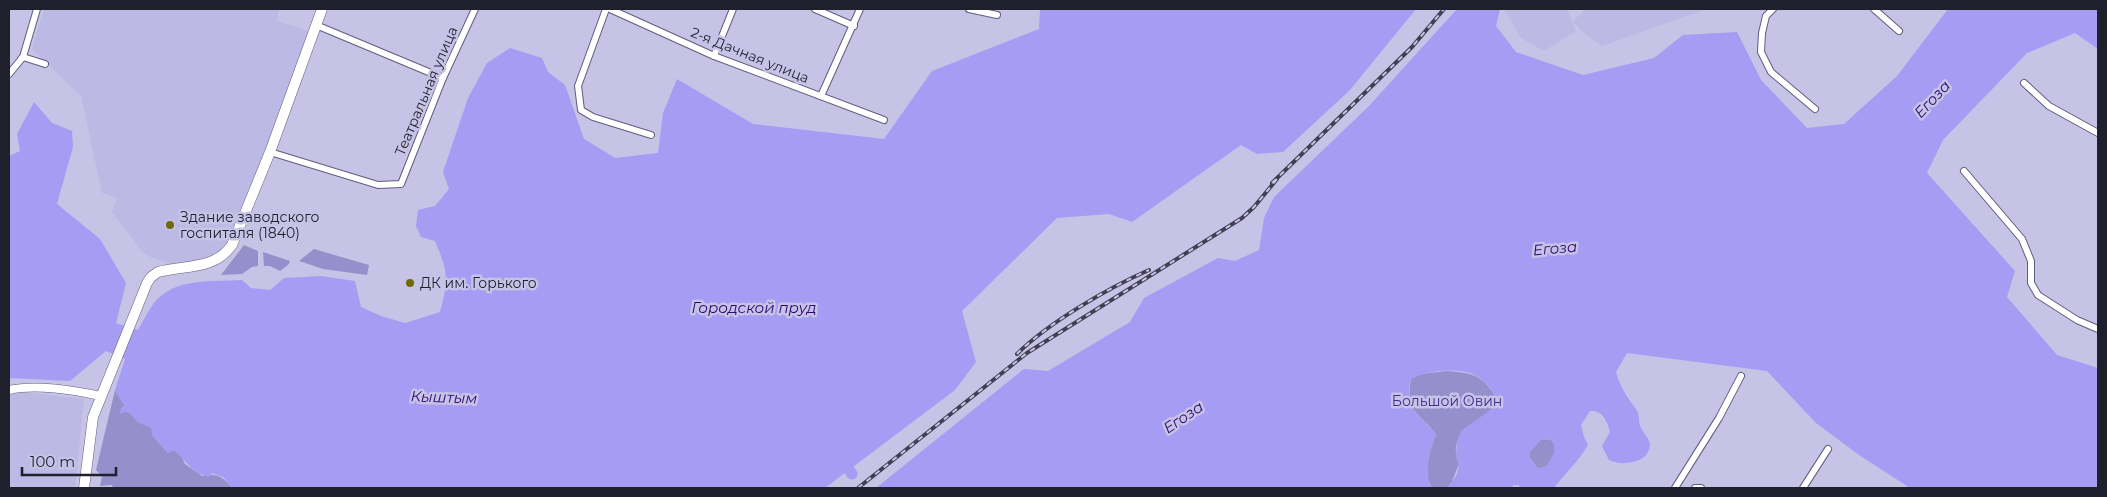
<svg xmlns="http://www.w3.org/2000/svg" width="2107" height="497" font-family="Montserrat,sans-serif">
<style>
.built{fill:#bcb9e4}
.green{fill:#9590cb}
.water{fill:#a69cf3;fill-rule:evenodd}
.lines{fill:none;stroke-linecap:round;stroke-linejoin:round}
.river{stroke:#a69cf3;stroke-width:11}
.minor-casing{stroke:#605d7d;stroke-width:8}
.tertiary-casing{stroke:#605d7d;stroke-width:9}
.primary-casing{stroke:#605d7d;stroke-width:11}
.minor{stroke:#fff;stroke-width:6}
.tertiary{stroke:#fff;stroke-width:8}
.primary{stroke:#fff;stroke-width:10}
.rail-casing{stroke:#413f51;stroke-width:4}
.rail{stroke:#c6c3e7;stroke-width:2;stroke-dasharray:5.5;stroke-linecap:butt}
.poi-dot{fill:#6d6a07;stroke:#c6c3e7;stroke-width:2}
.labels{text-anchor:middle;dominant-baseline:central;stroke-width:5;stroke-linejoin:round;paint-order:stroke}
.street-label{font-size:14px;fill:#201f2c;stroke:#c6c3e7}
.poi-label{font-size:14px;fill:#201f2c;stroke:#c6c3e7;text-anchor:start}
.park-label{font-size:14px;fill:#442b8e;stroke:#c6c3e7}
.water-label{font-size:15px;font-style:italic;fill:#2d0770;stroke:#c6c3e7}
</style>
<rect width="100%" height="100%" fill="#c6c3e7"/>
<g class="built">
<polygon points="44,9 279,9 277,21 311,32 247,197 223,250 212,258 170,264 148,256 141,250 112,212 117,198 102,193 81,96 32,49"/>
<polygon points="1504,9 1567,9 1576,31 1544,51 1521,38"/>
<polygon points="1583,9 1706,9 1602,46 1581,31 1573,21 1583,12"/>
<polygon points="22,392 84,399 75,488 9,488 9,395"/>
</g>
<g class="green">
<polygon points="244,245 258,251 258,266 252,267 242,274 221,275"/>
<polygon points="314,249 369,265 367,275 323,269 299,261"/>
<polygon points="263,252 290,261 289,264 280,271 270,266 264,266"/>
<path d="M1447,371C1471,373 1482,374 1495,396L1492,409C1472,425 1447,434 1459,464L1450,486L1447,488H1433C1421,476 1431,448 1436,434C1419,412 1405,413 1411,379L1420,374Z"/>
<path d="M115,390L125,406L121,409L130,413L138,422L152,428V435L168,453L173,450L181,455L185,464L202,476C218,472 223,478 233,488H113L112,485L100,486L102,476L96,470Z"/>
<path d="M1541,439L1552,440C1558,449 1553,458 1547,466L1538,469L1530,458L1529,453Z"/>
</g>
<g class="water">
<path d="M1040,9H1416L1350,90L1283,152L1257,154L1241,145L1132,222L1109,214L1057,218L962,311L976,362L955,390L825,488H233L223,477L212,473L209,477C188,472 187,459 173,450L168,453L152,435L151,428L138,422L130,413L124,412L121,414L119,412L125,406L115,390L125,359L106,351L70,381L9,378V156L20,151L17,134L34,102L52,123L72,131L73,147L57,204L100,239L126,283L116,323L138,330C143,321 148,311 154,303C174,277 213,282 242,280L251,288L270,290L284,278L321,276L355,281L361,307L381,316L405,323L440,312C449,279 448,272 435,241L421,237L416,226L418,210L435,206L449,189L443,172L468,98L487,63L510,48L542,58L548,72L565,85L584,139L589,142L615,158L658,153L663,113L677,79L753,124L884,139L932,71L1039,29Z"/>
<path d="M1457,9H1500L1496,26L1516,52L1583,75L1654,58L1683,35L1737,32L1761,80L1807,128L1844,124L1897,76L1948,9H2098V49L2075,33L2027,53L1943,140L1927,173L2015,271L2007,297L2057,355L2098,368V488H1910L1859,455L1816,423L1767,371L1627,353L1616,372C1620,387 1627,397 1636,409C1640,414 1638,422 1641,428C1645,436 1654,442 1648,452C1644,458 1642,459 1636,461C1625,464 1619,464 1609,460L1602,446L1610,432C1607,421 1603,410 1590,411L1581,425L1584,437L1588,445C1579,461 1565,473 1554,488H1520L1519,485H1514L1511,488H1447L1457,474L1459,464L1456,455L1457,441L1462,430L1492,409L1495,396C1491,389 1487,383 1480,378C1462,366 1430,370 1411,379C1404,412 1420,413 1436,434C1431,448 1421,476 1433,488H876L1024,369L1048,371L1130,322L1144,298L1218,258L1235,261L1259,250L1264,218L1274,197L1369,106ZM1547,439L1554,442V453L1547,466L1538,469L1530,458L1529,453L1541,440Z"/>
</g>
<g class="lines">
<polyline class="river" points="840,457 852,474"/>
<g class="minor-casing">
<g id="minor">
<polyline points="606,9 578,86 581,110 593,117 651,135"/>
<polyline points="610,9 714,56 884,120"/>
<polyline points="815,9 854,26"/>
<polyline points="969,9 997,15"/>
<polyline points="1773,9 1766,16 1762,33 1761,52 1771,72 1815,109"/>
<polyline points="1874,9 1899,31"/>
<polyline points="316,25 443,78"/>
<polyline points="714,56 733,9"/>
<polyline points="21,59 23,57 45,64"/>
<polyline points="9,74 23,57 37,9"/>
<polyline points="2024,83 2049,106 2098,133"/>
<polyline points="821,96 860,9"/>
<polyline points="270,152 378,185 401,184 443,78 475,9"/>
<polyline points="1964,171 2022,239 2031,261 2031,283 2038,295 2077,320 2098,329"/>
<polyline points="1675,488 1719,418 1741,376"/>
<polyline points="1695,488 1701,488"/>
<polyline points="1803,488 1828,449"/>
</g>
</g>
<g class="tertiary-casing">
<path id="tertiary" d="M9,390C35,384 74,390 100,396"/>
</g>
<g class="primary-casing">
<path id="primary" d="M84,488L93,417L147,283L151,277L158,272C184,265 215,270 232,245L270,152L322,9"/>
</g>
<use href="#minor" class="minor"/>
<use href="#tertiary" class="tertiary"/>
<use href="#primary" class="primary"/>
<g class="rail-casing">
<g id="rail">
<polyline points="1272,183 1412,47 1444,9"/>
<path d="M1017,354C1048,323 1108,288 1149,270"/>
<polyline points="858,488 1027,353 1242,218 1254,207 1277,179"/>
</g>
</g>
<use href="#rail" class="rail"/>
</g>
<g class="poi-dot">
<circle cx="170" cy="225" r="5"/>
<circle cx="410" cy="283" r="5"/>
</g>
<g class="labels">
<g class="street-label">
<text transform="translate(750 55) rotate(22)">2-я Дачная улица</text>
<text transform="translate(426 91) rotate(-67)">Театральная улица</text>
</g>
<g class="poi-label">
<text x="180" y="217">Здание заводского<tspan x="180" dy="16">госпиталя (1840)</tspan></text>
<text x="420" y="283">ДК им. Горького</text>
</g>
<g class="park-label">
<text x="1447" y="401">Большой Овин</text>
</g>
<g class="water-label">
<text transform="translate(1932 99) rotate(-47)">Егоза</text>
<text transform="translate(1555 248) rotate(-5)">Егоза</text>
<text x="754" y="307">Городской пруд</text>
<text transform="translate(444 397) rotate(2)">Кыштым</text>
<text transform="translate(1183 417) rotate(-34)">Егоза</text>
</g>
</g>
<rect width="2107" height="497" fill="none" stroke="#201f2c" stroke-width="20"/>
<path d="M22 467v8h94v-8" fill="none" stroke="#201f2c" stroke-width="2.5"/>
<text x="30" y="467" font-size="15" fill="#201f2c" stroke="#c6c3e7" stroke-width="4" paint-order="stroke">100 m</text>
</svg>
